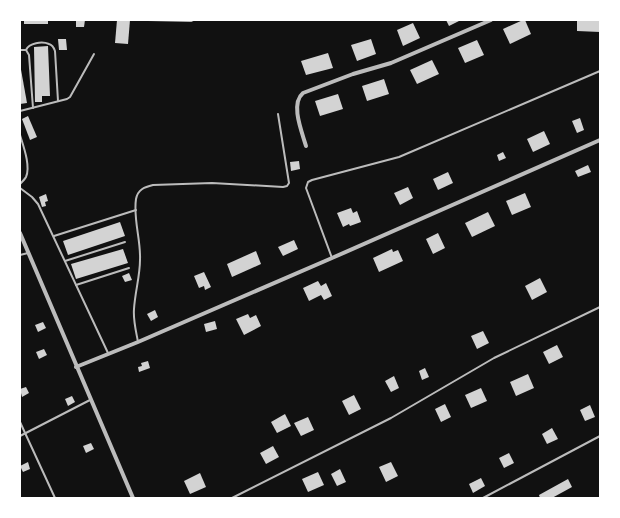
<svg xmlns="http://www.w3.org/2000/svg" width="620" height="518" font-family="Arial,sans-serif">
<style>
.building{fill:#d3d3d3}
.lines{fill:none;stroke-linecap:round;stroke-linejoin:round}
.service{stroke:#bcbcbc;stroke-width:2}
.minor{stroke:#bcbcbc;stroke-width:4}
</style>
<rect width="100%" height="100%" fill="#111"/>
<g class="building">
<rect x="24" y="20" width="24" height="4"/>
<polygon points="76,20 85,20 84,27 76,27"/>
<polygon points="117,20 130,20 128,44 115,43"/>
<polygon points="446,20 461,20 449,26"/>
<polygon points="523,20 525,20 531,34 510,44 503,29"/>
<polygon points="577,20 600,20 600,32 577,31"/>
<polygon points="413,23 420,38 403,46 397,30"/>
<polygon points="58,39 66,39 67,50 59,50"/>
<polygon points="371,39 376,54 357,61 351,45"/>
<polygon points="477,40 484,55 465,63 458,48"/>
<polygon points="48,46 50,96 42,96 42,102 35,102 34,47"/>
<polygon points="328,53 333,68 306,75 301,61"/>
<polygon points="432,60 439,74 417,84 410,70"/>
<polygon points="20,64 27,103 20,104"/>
<polygon points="384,79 389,94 367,101 362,86"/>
<polygon points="338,94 343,109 320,116 315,101"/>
<polygon points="28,116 37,137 30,140 22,119"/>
<polygon points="580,118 584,130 577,133 572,121"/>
<polygon points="544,131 550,144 533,152 527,139"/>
<polygon points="503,152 506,158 499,161 497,155"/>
<polygon points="299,161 300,169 291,171 290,162"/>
<polygon points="588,165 591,172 578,177 575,171"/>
<polygon points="448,172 453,183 438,190 433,179"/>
<polygon points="408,187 413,198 400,205 394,193"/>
<polygon points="525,193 531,207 512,215 506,201"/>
<polygon points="46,194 48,201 45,202 46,206 42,207 39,197"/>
<polygon points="351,208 353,213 357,211 361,222 350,226 349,224 343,227 337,213"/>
<polygon points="488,212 495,226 472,237 465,223"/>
<polygon points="120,222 125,236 68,255 63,241"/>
<polygon points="438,233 445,248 433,254 426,239"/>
<polygon points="294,240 298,249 283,256 278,247"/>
<polygon points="123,249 128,263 76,279 71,264"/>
<polygon points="392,249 393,252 398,250 403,261 379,272 373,258"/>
<polygon points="256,251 261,264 232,277 227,264"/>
<polygon points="204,272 211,287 205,290 204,286 199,288 194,276"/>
<polygon points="129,273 132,280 125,282 122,276"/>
<polygon points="540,278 547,292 532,300 525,286"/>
<polygon points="318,281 321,286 326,283 332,296 324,300 321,295 309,301 303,288"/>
<polygon points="155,310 158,317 151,321 147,314"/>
<polygon points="248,314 250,318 256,315 261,326 244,335 236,319"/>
<polygon points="215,321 217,329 206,332 204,324"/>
<polygon points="43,322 46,328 38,332 35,325"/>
<polygon points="483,331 489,343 477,349 471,336"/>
<polygon points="557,345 563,357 549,364 543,352"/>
<polygon points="44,349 47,355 39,359 36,352"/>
<polygon points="148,361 150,368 139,372 138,367 142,366 141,363"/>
<polygon points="425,368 429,377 422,380 419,371"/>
<polygon points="528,374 534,388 516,396 510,382"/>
<polygon points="394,376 399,388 391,392 385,381"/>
<polygon points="26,387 29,393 22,397 20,389"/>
<polygon points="481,388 487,401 471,408 465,395"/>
<polygon points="354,395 361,409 349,415 342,401"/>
<polygon points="72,396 75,402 68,406 65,399"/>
<polygon points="445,404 451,417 441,422 435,409"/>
<polygon points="590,405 595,417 585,421 580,410"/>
<polygon points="285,414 291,426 277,433 271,422"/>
<polygon points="308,417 314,430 301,436 294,423"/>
<polygon points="552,428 558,439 547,444 542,434"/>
<polygon points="91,443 94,449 86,453 83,446"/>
<polygon points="273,446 279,457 266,464 260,453"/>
<polygon points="509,453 514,463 504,468 499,458"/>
<polygon points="28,462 30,469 23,472 20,466"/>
<polygon points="391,462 398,476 386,482 379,467"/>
<polygon points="340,469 346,482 337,486 331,474"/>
<polygon points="318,472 324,485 308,492 302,479"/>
<polygon points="200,473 206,487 190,494 184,481"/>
<polygon points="481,478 485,486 473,493 469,484"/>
<polygon points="568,479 572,487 552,498 540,498 539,495"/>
</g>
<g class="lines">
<g class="service">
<polyline points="148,20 191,21 193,20"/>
<polyline points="20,50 26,50 29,55 33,108"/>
<path d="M26,50C29,43 42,41 49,44C53,45 54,48 55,51L58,101"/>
<polyline points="20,111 67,99 70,97 94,54"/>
<path d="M20,135C23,145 31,166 26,177C25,179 22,182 20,184"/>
<polyline points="20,188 32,197 38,204 108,353"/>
<polyline points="54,236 136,210"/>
<polyline points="20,255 28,253"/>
<polyline points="332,258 306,188 308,182 312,180 399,157 600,71"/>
<polyline points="65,261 125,242"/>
<polyline points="76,285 129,268"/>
<path d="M138,342C136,331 133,320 134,309C135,292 140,276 140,260C141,240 133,219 136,199C138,189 145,187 153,185L212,183L283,187L287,186L289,183L278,114"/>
<polyline points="20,422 55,498"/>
<polyline points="20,436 90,400"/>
<polyline points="232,498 391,418 494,358 600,307"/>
<polyline points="483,498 600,436"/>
</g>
<g class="minor">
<path d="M306,146C302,132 290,104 303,93L353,74L391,63L491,20"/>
<polyline points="20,233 133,498"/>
<polyline points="76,367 138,342 332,258 600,140"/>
</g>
</g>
<rect width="620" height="518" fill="none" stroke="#ffffff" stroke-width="42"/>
</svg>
